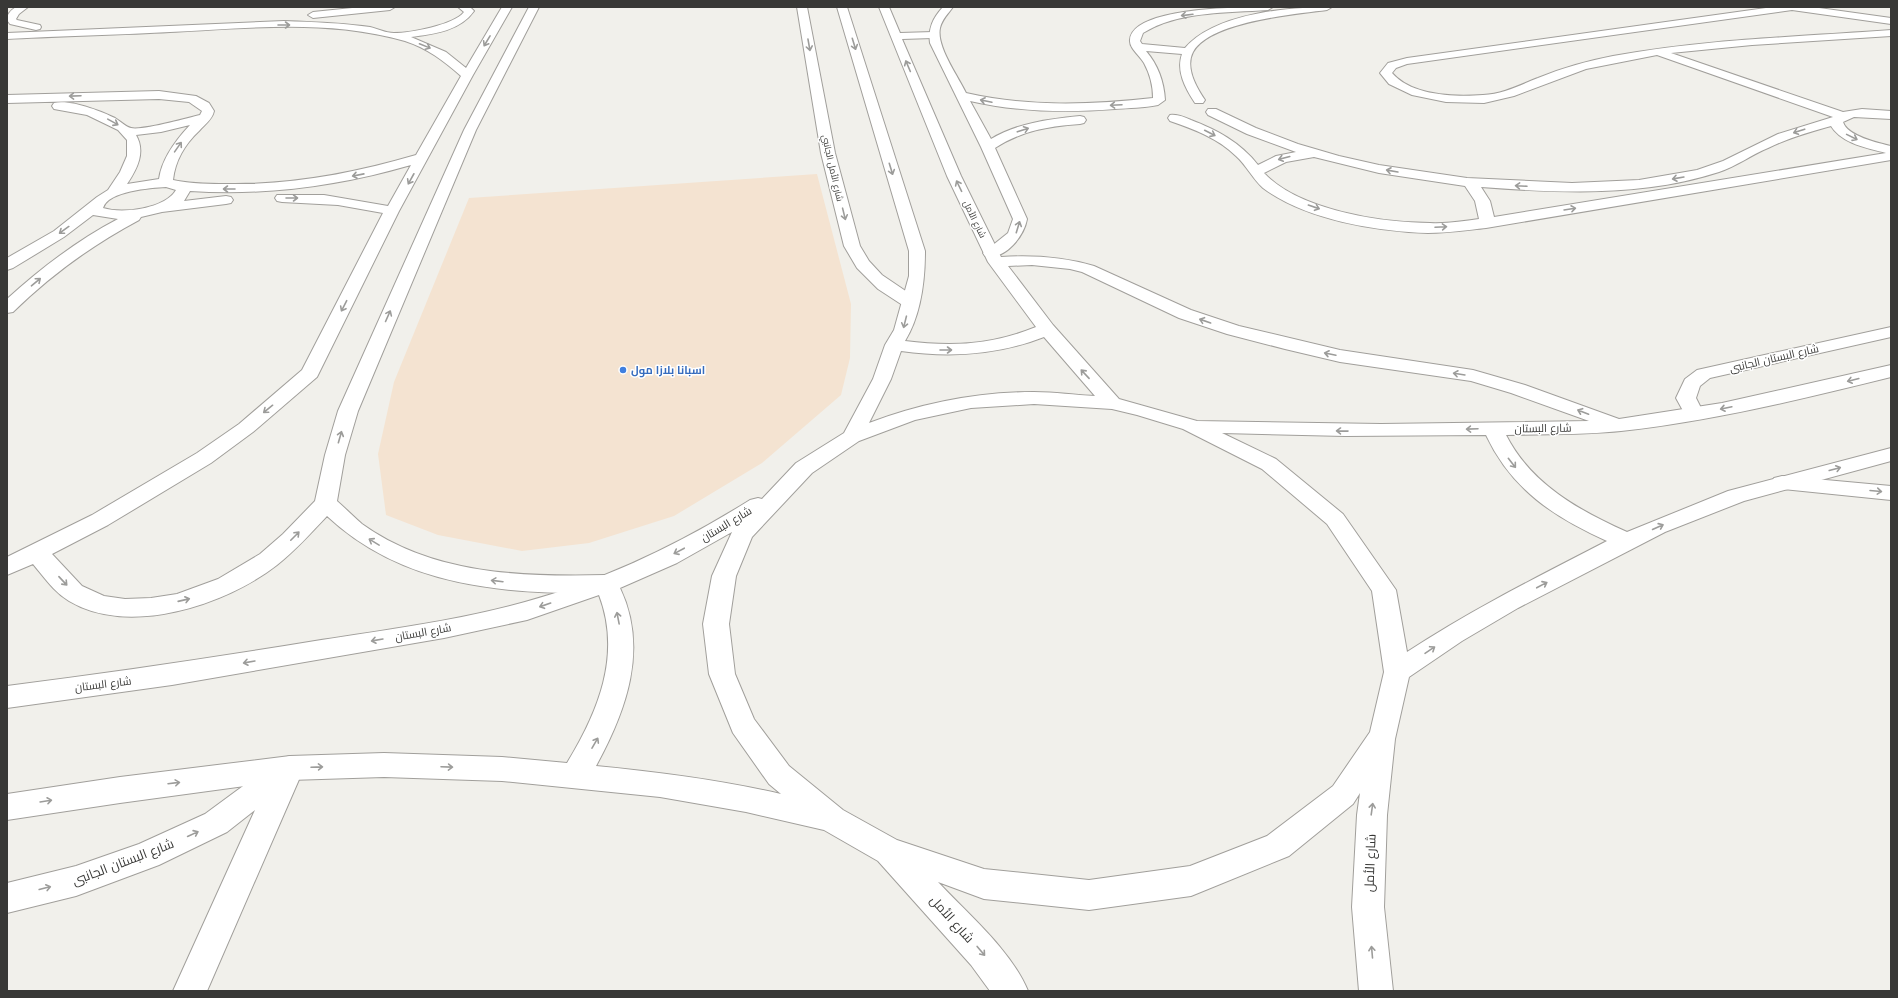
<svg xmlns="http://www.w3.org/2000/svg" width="1898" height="998" font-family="'Libre Baskerville',Cairo,serif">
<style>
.commercial{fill:#f4e3d1}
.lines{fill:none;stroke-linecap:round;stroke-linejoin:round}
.street-casing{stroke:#a19f9b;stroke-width:2}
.secondary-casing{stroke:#a19f9b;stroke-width:2}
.street{fill:#fff;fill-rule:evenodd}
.secondary{fill:#fff;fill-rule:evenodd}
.oneway{stroke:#9c9c9a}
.shop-dot{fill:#3f7fe0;stroke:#fff;stroke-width:1.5}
.labels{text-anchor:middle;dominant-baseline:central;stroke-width:3;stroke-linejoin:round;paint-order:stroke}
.far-street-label{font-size:9px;fill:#383836;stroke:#fff}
.street-label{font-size:11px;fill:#383836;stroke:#fff}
.shop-label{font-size:11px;font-weight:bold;fill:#366cbe;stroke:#fff;text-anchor:start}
.near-street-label{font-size:13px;fill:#383836;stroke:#fff}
</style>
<rect width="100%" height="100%" fill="#f1f0eb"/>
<polygon class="commercial" points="817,174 851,304 850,358 841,395 762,463 674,516 589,543 522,551 438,535 386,515 378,454 394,382 469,198"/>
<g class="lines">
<g class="street-casing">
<g id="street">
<path d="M16,7H28L19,14L16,19L17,20L40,25L41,27L40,29L36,30L10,24L7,20C7,14 11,10 16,7Z"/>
<polygon points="362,7 395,7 390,10 313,18 308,15 313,12"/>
<path d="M458,7H470L474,11C460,31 434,34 411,37L446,52L466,68L502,7H512L473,75L399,211L317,377L253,432L211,463L108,525L52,554L82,586L104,596L125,599L151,598L177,594L218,579L260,554L283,534L315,501L325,455L338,411L464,130L529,7H539L476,130L358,411L345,455L337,501C346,509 354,517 362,524C433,575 523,577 606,575L615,578L618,584L615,590L606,593C505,594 404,588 327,516C311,533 295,551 277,565C226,605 128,637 69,601C54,592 44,577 33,564L7,575V557L92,515L197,453L239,424L302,370L383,213L338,205L282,202L277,201L275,198L277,195H324L388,206L411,165C339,186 265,196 190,191L184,201L226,196L231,197L233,200L231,203L226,204L162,212L141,217L139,220C92,245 51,275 13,312L7,313V299C41,268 78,240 118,219L93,215L64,237L13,268L7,270V258L54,231L97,197L108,190L120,172L127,156V140L118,130L87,115L54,109L52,106L54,103C70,99 101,111 115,118C120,121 126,127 131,128C141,131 188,118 200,115L202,111L189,102L159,99L7,103V95L159,91L196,96L209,103L214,111C212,120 205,124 199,131C185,144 175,161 173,180C191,184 210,184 228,184C292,185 355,173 416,155L461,76C444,61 427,48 405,41C329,19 248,28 170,32C116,35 61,36 7,39V33L284,21C313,22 342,23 370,27C378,29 386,33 394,33C410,33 454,25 464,12ZM190,125C176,140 162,158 159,179L127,184C137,169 146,152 136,135L161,132ZM166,187L176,190C165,209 122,214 103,208C108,191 150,188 166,187Z"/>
<polygon points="797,7 807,7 835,153 860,246 869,261 882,275 916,298 919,302 916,306 910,307 904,306 878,289 857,268 844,246 821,153"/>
<path d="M943,7H953C948,14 942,19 940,28C936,46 958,76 966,93C1028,107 1090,105 1153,98C1153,86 1150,74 1144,63C1140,56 1129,48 1130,40C1132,6 1248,7 1273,7L1268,10C1227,13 1178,11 1143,33L1140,41L1142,44L1185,48C1215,13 1289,7 1332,7L1327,10C1295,14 1209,22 1193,52C1185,67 1196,87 1205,100L1203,103H1195C1185,88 1176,71 1182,54L1146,51C1158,65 1164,82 1165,100L1158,105C1144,108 1129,108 1115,109C1067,113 1018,112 970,101L991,139C1017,123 1050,119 1080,116L1084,117L1086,120L1084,123L1080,124C1049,126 1021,131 995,148L1027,219C1024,236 1005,261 985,256L983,253L1008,233L1013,219L981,147L930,43C928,28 933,18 943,7Z"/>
<path d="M1773,7H1812L1891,18V24L1792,10L1407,64L1396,68L1392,73C1412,96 1455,97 1483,95C1503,94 1520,85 1538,78C1562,68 1587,61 1613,56C1705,39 1798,37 1891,30V36L1752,45L1671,53L1843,112L1862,109L1891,111V119L1854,117L1843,122C1847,136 1878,143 1891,146V160L1486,228C1467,230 1448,233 1428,233C1376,231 1306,220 1263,188C1252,178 1247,166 1236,156C1218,138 1193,129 1170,121L1168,118L1170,115C1177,114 1184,117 1191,120C1217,130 1240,142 1258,165L1276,156L1296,152L1247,134L1208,115L1206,112L1208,109H1216L1256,128L1298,144L1339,156L1379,165L1467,178L1572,183L1639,180L1697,170L1723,161L1778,134L1833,117L1657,55L1586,69L1514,96L1484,103L1446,102L1412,95L1389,84L1380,73L1388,63L1407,58ZM1831,126C1842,144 1868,148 1886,153L1494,217L1490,201L1481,187C1560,193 1643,197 1719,172C1737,166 1751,155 1768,148C1788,138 1810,132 1831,126ZM1314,157L1379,173L1465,186L1475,201L1479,219C1463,221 1446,224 1430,223C1382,223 1298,210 1264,173L1286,162Z"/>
<polygon points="1891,327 1891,337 1710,378 1700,386 1696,398 1704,414 1701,418 1694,420 1687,418 1676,398 1685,379 1697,370"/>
<polygon points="1782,476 1891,486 1891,500 1774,488 1771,483 1774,478"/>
<polygon points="290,756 300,759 304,768 207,991 173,991 255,810 227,832 159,865 76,896 7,913 7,883 76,866 139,844 205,814 280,759"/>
</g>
</g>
<g class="secondary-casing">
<path id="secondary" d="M837,7H847L925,251C925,281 921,315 905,341C952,347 992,345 1036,327L988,262L947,176L879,7H889L900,33L933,32L938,35L933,38L902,39L961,176L1001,257C1033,255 1063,257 1094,266L1191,310L1239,326L1340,350L1473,370L1525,385L1619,419L1722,403L1891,365V377C1802,399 1712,421 1621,431C1583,435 1544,434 1506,435C1531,484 1578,510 1627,532L1728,491L1891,448V461L1744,501L1665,532L1518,608L1462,641L1409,677L1395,739L1387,815L1384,907L1393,991H1359L1352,907L1357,815L1360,793L1353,804L1289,856L1191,896L1089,910L984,899L938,882C968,914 1011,950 1028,991H990L971,965L878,861L824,830L746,812L660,797L502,781L384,777L290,780L120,803L7,820V794L120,777L290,756L384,753L502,757L567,763C598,712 622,655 599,595L527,620L444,638L172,685L7,708V686C110,673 212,658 315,641C384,630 457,621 525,602C605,580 680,544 750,500L758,498L762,499L796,463L844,433L873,379L885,345L894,330L909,276V251ZM1032,265L1070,269L1082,272L1179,318L1227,334L1285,349L1340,362L1471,381L1511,393L1589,421L1381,424L1197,421L1119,399L1053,325L1008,266ZM1044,337L1095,396C1075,395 1055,392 1034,392C978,392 922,403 869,423L891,379L901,351C950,358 998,355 1044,337ZM1034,404L1112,409L1137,415L1183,429L1262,469L1327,524L1372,591L1384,672L1370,732L1333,786L1267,836L1190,866L1089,880L984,869L897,840L843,810L789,766L754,719L735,674L729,624L736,576L752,537L812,473L859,441L915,420L971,408ZM1222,433L1345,436L1486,435C1512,490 1554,517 1607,541C1539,576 1471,610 1407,652L1396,590L1343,514L1276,459ZM732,532L712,576L703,624L709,674L733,733L769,784L781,794C720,780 658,772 596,766C626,711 649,649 620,588L677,563Z"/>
</g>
<use href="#street" class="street"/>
<use href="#secondary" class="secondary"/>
</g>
<defs><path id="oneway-shaft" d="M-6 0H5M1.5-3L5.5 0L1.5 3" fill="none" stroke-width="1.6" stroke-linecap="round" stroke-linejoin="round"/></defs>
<g class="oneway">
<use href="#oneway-shaft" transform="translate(1187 15) rotate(173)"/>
<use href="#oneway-shaft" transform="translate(284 25)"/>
<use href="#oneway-shaft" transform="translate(487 41) rotate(121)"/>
<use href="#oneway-shaft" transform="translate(854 44) rotate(73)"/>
<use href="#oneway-shaft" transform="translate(809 45) rotate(80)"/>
<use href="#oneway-shaft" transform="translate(425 46) rotate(22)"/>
<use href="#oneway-shaft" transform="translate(908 66) rotate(-113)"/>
<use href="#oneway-shaft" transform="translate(75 96) rotate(178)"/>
<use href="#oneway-shaft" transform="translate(986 101) rotate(-168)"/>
<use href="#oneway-shaft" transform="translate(1116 105) rotate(177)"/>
<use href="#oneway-shaft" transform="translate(113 122) rotate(29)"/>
<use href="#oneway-shaft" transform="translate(1023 130) rotate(-18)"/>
<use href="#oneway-shaft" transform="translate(1799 131) rotate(162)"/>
<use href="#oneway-shaft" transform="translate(1210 133) rotate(27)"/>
<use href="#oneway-shaft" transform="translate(1852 137) rotate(26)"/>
<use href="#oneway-shaft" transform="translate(178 147) rotate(-55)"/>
<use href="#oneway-shaft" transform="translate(1284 158) rotate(165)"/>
<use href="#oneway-shaft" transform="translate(891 169) rotate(73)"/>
<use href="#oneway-shaft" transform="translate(1392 171) rotate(-170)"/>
<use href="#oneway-shaft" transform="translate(358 175) rotate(169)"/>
<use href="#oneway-shaft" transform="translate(1678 178) rotate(170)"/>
<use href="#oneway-shaft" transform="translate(411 179) rotate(119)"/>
<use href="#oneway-shaft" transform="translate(959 186) rotate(-116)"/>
<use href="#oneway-shaft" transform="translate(1521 186) rotate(-177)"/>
<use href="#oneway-shaft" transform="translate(229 189) rotate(-180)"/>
<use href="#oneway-shaft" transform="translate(292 198)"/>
<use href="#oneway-shaft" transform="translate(1314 207) rotate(19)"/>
<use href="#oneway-shaft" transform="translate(1570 209) rotate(-9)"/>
<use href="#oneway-shaft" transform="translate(844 214) rotate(76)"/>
<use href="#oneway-shaft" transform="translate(1018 227) rotate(-73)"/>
<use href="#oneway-shaft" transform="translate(1441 227) rotate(-3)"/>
<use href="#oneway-shaft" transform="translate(64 230) rotate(144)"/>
<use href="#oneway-shaft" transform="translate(36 282) rotate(-40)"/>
<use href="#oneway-shaft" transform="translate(344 306) rotate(117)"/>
<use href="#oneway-shaft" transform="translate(388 316) rotate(-66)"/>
<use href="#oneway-shaft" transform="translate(1205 321) rotate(-161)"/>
<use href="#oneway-shaft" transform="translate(905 322) rotate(104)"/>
<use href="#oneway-shaft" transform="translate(946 350)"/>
<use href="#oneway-shaft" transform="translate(1330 354) rotate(-168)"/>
<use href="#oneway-shaft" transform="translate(1085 374) rotate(-133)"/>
<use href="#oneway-shaft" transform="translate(1459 374) rotate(-171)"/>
<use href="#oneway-shaft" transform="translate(1853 380) rotate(166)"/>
<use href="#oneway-shaft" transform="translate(1726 408) rotate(168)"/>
<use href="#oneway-shaft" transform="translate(268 409) rotate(141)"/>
<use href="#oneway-shaft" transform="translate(1583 412) rotate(-159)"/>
<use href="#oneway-shaft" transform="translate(1472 429) rotate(178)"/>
<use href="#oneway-shaft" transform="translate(1342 431) rotate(-179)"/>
<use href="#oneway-shaft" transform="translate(340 437) rotate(-74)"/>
<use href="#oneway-shaft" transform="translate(1512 463) rotate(52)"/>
<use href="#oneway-shaft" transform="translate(1835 469) rotate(-15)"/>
<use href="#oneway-shaft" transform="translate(1876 491) rotate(5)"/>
<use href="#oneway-shaft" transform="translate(1658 527) rotate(-24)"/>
<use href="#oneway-shaft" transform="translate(295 536) rotate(-45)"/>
<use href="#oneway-shaft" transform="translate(374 542) rotate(-149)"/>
<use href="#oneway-shaft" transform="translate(679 551) rotate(152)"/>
<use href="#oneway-shaft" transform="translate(63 581) rotate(47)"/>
<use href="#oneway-shaft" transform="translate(497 581) rotate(-173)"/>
<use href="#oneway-shaft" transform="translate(1542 585) rotate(-28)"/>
<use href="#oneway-shaft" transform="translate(184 600) rotate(-13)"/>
<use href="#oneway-shaft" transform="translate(545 605) rotate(161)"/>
<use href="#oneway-shaft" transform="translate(618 618) rotate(-101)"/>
<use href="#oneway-shaft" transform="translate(377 640) rotate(170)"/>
<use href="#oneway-shaft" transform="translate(1430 650) rotate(-34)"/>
<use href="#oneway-shaft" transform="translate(249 662) rotate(170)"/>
<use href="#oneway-shaft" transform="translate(595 743) rotate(-60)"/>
<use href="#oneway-shaft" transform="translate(317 767) rotate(-2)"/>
<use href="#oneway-shaft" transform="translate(447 767) rotate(2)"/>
<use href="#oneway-shaft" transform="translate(174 783) rotate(-7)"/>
<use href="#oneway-shaft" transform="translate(46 801) rotate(-9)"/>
<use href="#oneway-shaft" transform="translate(1372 809) rotate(-82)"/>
<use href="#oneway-shaft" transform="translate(193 834) rotate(-25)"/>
<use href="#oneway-shaft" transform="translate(45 888) rotate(-14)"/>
<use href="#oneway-shaft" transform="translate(981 951) rotate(50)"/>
<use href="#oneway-shaft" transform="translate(1372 952) rotate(-95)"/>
</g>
<circle class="shop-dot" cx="623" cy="370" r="4"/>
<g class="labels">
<g class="far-street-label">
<text transform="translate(833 168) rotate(77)">شارع الأمل الجانبي</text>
<text transform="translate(975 219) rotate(64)">شارع الأمل</text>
</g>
<g class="street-label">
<text transform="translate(1774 358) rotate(-13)">شارع البستان الجانبى</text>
<text transform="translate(1543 428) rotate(-1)">شارع البستان</text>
<text transform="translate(726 524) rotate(-31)">شارع البستان</text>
<text transform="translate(423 632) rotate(-10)">شارع البستان</text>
<text transform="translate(103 684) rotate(-7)">شارع البستان</text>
</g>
<g class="shop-label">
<text x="631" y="370">اسبانا بلازا مول</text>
</g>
<g class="near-street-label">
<text transform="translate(123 862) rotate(-21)">شارع البستان الجانبى</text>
<text transform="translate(1370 863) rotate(-88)">شارع الأمل</text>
<text transform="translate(952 919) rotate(48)">شارع الأمل</text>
</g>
</g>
<rect width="1898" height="998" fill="none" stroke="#383836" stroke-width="16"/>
</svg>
